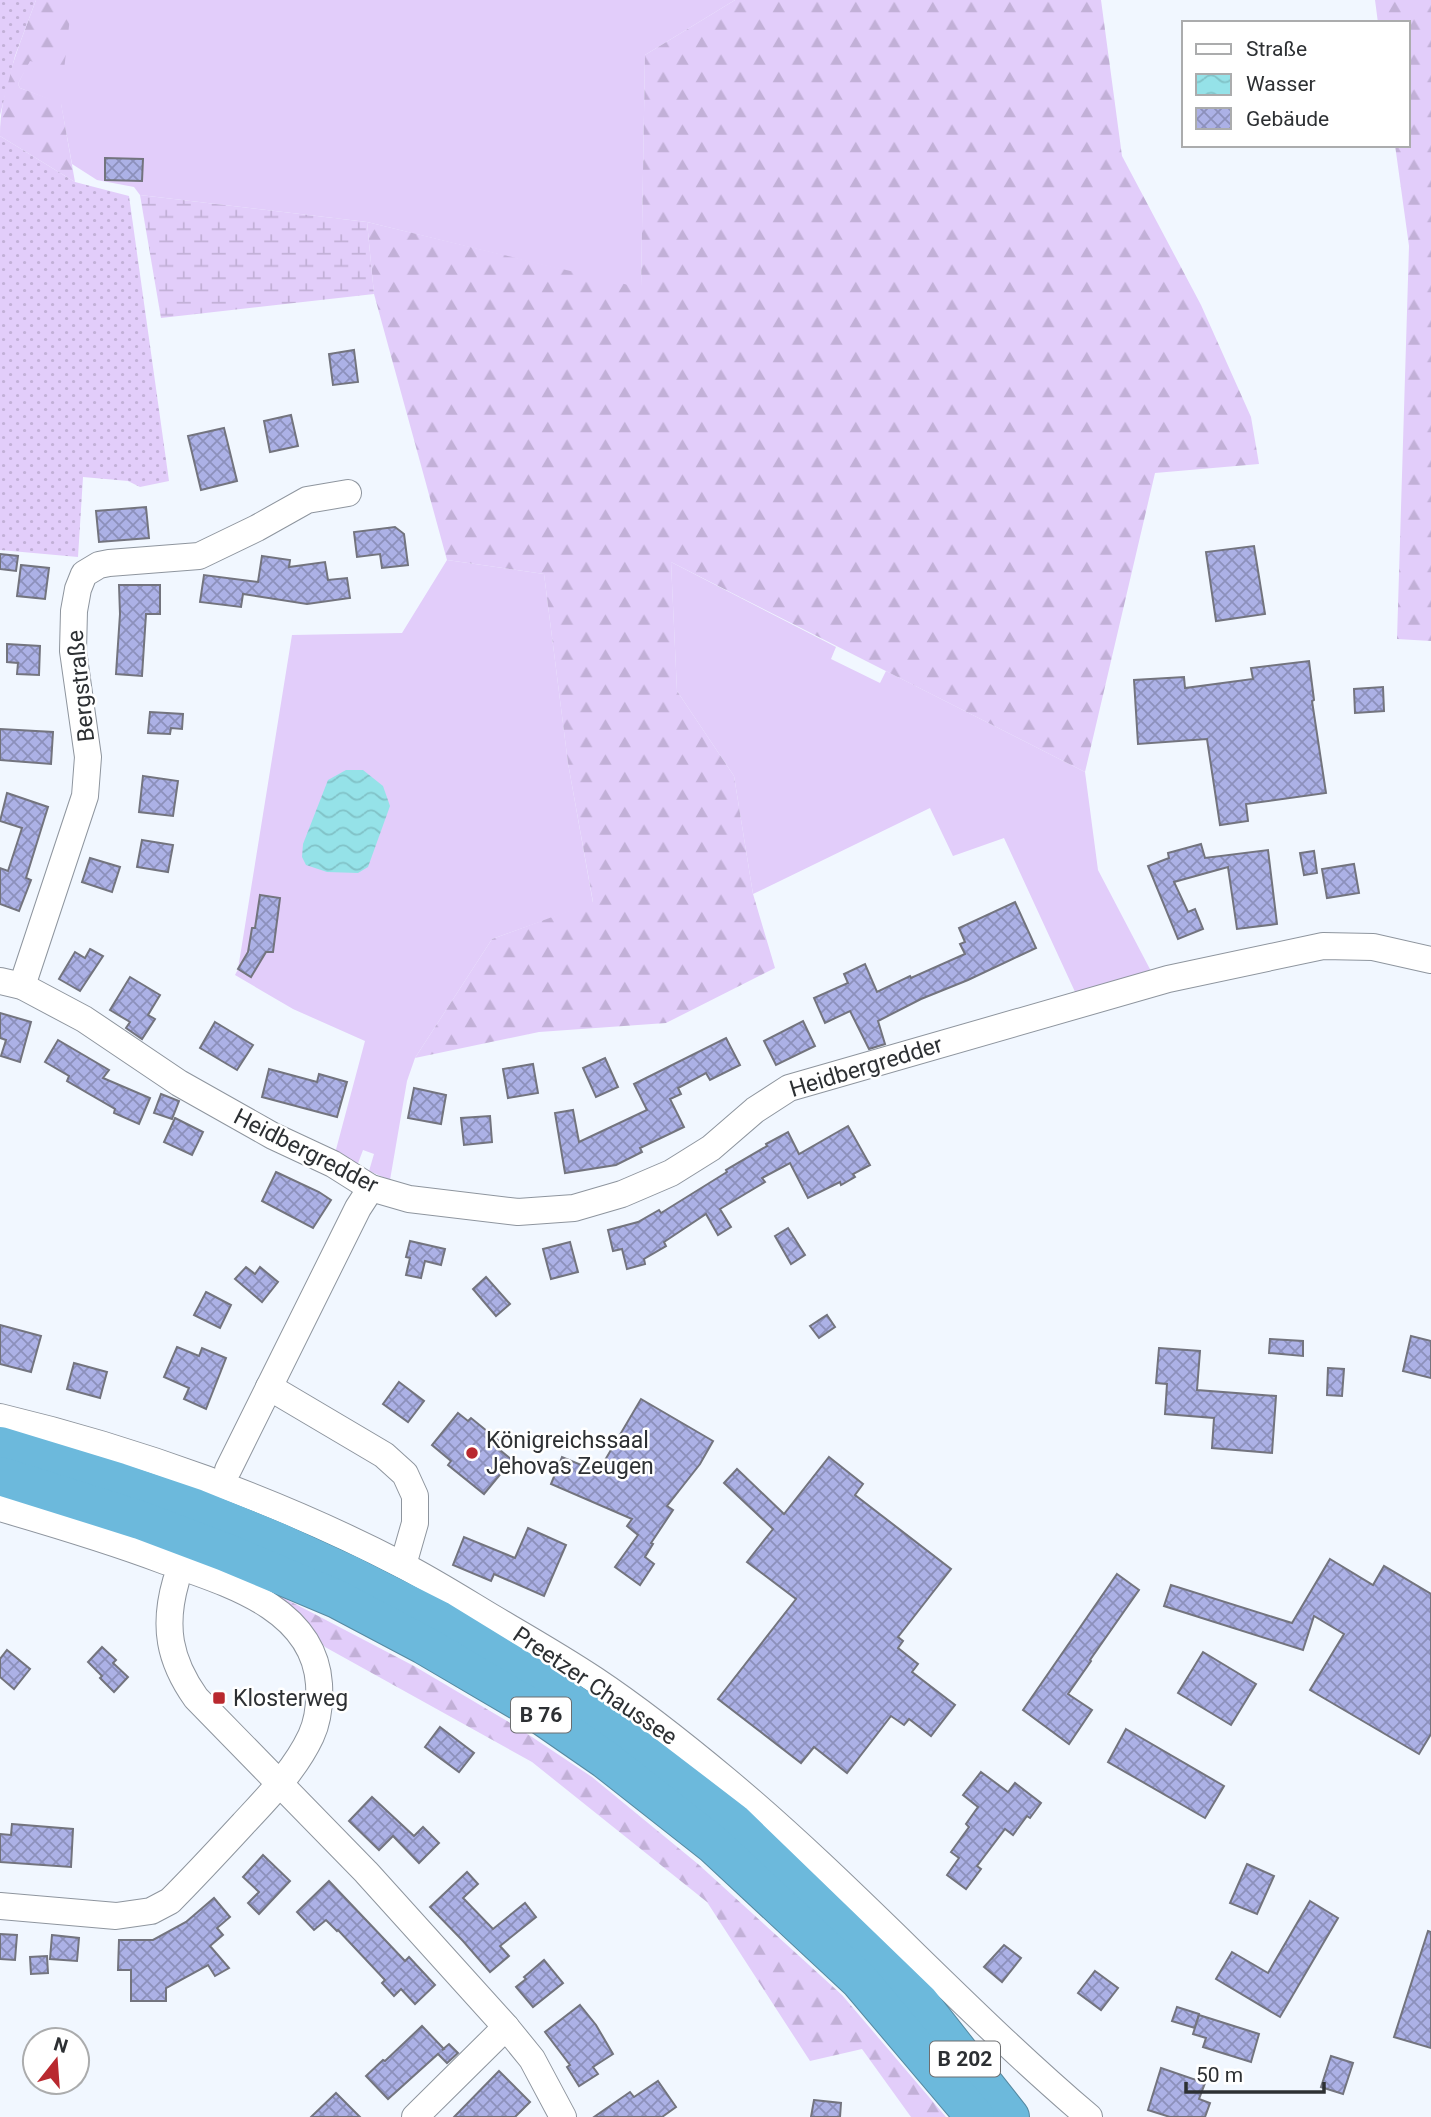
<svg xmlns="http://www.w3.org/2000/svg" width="1431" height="2117" font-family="Roboto,sans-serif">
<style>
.grass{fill:#e2cdfa;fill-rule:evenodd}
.forest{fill:url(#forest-firs)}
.wetland{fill:url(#wetland-marsh)}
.garden{fill:url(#garden-dots)}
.water{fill:url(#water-waves)}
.building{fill:url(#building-cross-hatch);stroke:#73747e;stroke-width:2}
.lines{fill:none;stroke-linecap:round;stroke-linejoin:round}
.minor-casing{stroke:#8e959e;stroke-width:28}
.highway-casing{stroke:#5689a1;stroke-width:40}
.minor{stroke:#fff;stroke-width:26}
.highway{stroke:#6cb9dc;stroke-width:38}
.poi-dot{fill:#b9292f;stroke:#fff;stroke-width:2.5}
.labels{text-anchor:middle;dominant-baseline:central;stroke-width:5;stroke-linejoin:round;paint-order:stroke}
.shield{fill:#fff;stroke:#6c6e70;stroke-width:2}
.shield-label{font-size:21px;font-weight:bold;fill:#2d3033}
.street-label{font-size:23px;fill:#2d3033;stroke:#fff}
.poi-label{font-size:23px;fill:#2d3033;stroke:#fff;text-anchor:start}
</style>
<defs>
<pattern id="forest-firs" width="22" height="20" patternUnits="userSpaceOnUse" patternTransform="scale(1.75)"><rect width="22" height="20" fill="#e2cdfa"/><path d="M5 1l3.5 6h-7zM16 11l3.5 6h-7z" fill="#c2b0d7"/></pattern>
<pattern id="wetland-marsh" width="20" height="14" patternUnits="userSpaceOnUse" patternTransform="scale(1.75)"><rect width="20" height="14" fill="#e2cdfa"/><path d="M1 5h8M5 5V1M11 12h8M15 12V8" fill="none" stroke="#c2b0d7"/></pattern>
<pattern id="garden-dots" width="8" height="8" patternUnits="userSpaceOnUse" patternTransform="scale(1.75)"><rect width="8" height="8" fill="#e2cdfa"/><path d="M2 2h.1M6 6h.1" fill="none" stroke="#c2b0d7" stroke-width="1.8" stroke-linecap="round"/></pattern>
<pattern id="water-waves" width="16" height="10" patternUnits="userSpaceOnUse" patternTransform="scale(1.75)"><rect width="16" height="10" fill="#95e2e8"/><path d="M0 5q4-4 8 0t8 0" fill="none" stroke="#81c2c7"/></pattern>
<pattern id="building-cross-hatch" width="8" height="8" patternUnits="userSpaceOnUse" patternTransform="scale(1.75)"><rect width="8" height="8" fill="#acb1e6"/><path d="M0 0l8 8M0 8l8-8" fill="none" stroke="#8c90bb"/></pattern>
</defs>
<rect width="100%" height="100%" fill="#f1f7ff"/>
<g class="grass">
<polygon points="72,0 735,0 645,55 641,289 367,222 140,195 134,187 97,180 72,164 61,104 20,88 18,84 29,61"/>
<path d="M447,560L544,574L568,763L593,903L492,939L415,1058L407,1081L390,1180L369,1171L374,1154L363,1150L357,1166L334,1157L365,1041L293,1009L235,975L238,969L292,635L402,633ZM260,896L280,898L273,952H266L251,977L239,969L250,949L252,928H255Z"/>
<polygon points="671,562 836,647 831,659 880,683 886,671 1085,772 1098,870 1152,973 1076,994 1004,838 953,856 930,808 753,894 734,776 677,691"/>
</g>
<g class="forest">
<path d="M36,0H72L64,70L30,61L18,84L20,88L61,103L75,182L0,136C0,89 20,44 36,0Z"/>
<polygon points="735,0 1101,0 1122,156 1201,305 1251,417 1259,464 1155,473 1085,772 671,562 677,691 734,776 753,894 775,968 666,1023 539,1032 415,1058 492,939 593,902 568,763 544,574 447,560 374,294 367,222 641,288 645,55"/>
<polygon points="1375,0 1431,0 1431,641 1397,639 1409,246 1395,145 1408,145 1408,23 1378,23"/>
<polygon points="278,1595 414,1666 517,1727 592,1777 698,1864 842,1995 946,2117 911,2117 862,2049 810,2061 707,1902 532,1762 325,1647"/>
</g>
<polygon class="wetland" points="140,195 367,222 374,294 161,318"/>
<g class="garden">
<polygon points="0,0 36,0 15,56 0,115"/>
<polygon points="0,136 75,182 129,196 169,481 140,487 128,481 83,477 78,557 0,550"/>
</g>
<polygon class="water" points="346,770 363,770 383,786 390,806 368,867 358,873 327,872 306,865 302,857 303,844 328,780"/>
<g class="building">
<polygon points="105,158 143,159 142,181 105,180"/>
<polygon points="354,350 358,382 333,385 329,354"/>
<polygon points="291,415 298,446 270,452 264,421"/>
<polygon points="224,428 237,481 201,490 188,436"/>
<polygon points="146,507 149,538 99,542 96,511"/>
<polygon points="395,527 404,534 408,565 382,568 380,554 357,557 354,532"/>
<polygon points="1254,546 1265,614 1216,621 1206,552"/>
<polygon points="0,554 18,556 16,571 0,569"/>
<polygon points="262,556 290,560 289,567 325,562 328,580 347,578 350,598 307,604 243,594 241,607 200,602 204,575 258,582"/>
<polygon points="21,565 49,568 45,599 17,596"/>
<polygon points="119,585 160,585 160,614 146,614 142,676 116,674 120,614"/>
<polygon points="7,644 40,646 39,675 17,674 18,663 7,662"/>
<polygon points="1309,661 1314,700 1312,701 1326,793 1246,804 1248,821 1220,825 1207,739 1138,744 1134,680 1184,677 1185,688 1253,679 1251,668"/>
<polygon points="1383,687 1384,711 1355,713 1354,689"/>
<polygon points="150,712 183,714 182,729 171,728 170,734 148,733"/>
<polygon points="0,729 53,732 51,764 0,760"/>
<polygon points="143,776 178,781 173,816 139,812"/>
<polygon points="7,793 48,807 26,878 31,880 19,911 0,904 0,868 8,871 22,828 0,821"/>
<polygon points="142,840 173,845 168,872 137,867"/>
<polygon points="1201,844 1205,858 1268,850 1277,924 1237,929 1228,867 1174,882 1188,912 1195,909 1203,929 1178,939 1148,866 1169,858 1168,853"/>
<polygon points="1314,851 1317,873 1304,875 1300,853"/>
<polygon points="90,858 120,867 112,892 82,882"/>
<polygon points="1354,864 1359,893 1327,898 1322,869"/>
<polygon points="260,895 280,898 273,952 266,952 251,977 238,969 248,952 252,928 255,928"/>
<polygon points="1015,902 1036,948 968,980 921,999 878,1021 885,1044 869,1049 850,1011 825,1023 814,998 848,983 844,974 865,964 877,992 910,976 911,978 965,954 960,944 965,942 959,928"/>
<polygon points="90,949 103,956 80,991 59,979 75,952 85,958"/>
<polygon points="130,977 160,995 148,1015 155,1019 142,1039 126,1028 130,1022 110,1010"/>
<polygon points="0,1013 31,1022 20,1062 1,1056 6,1040 0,1038"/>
<polygon points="803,1021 815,1046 776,1065 764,1041"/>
<polygon points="215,1022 253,1045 237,1070 200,1048"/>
<polygon points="726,1038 740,1065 710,1080 706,1073 678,1088 681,1094 670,1099 684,1127 640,1148 642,1152 616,1165 565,1173 555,1113 573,1110 579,1142 647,1110 634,1084"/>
<polygon points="58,1040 109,1070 103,1078 150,1098 139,1124 114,1113 115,1109 67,1081 69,1076 45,1062"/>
<polygon points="605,1058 618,1087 596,1097 583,1068"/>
<polygon points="533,1064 538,1093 508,1098 503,1069"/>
<polygon points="269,1069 317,1082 319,1074 347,1082 337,1117 262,1097"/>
<polygon points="414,1088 446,1095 441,1124 408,1118"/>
<polygon points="161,1094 179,1101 172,1119 154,1113"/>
<polygon points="490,1116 492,1142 464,1145 461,1118"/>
<polygon points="175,1118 203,1132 192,1155 164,1142"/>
<polygon points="848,1126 870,1165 853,1174 855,1177 841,1185 840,1182 808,1198 790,1163 762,1178 765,1182 720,1209 731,1227 718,1235 706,1214 664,1242 666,1246 644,1259 645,1264 627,1269 622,1249 613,1251 608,1230 638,1222 659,1210 661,1213 727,1172 726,1170 767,1146 766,1144 788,1132 799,1154"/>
<polygon points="276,1172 319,1192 331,1200 313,1228 262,1201"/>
<polygon points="788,1228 805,1255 791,1264 775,1236"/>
<polygon points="410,1241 445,1249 441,1265 425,1261 421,1278 406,1275 410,1258 406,1257"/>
<polygon points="570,1242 578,1272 551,1279 543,1249"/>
<polygon points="246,1267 255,1274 260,1267 278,1282 262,1302 235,1279"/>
<polygon points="486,1277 510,1304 496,1316 473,1289"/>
<polygon points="206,1292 231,1305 220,1328 194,1315"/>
<polygon points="827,1315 835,1327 819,1338 810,1326"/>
<polygon points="0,1325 41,1336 31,1372 0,1364"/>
<polygon points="1411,1336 1431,1341 1431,1378 1403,1371"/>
<polygon points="1270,1339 1303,1341 1303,1356 1269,1353"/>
<polygon points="177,1347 199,1356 202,1348 226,1358 206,1409 184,1399 189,1388 164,1377"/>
<polygon points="1159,1348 1200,1351 1197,1390 1276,1396 1272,1453 1212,1448 1214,1418 1165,1414 1167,1384 1156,1383"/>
<polygon points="74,1363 107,1372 100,1398 67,1389"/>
<polygon points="1328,1368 1344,1369 1342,1396 1327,1395"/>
<polygon points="399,1382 424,1401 408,1422 383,1404"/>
<polygon points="641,1399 713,1441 700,1464 667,1506 673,1510 651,1543 653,1544 645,1557 654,1564 640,1585 615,1567 638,1535 627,1526 632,1519 551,1484 562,1457 598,1472"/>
<polygon points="458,1413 468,1421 471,1418 499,1441 495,1446 512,1460 484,1494 448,1465 451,1461 432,1445"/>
<polygon points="829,1457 863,1484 855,1495 951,1569 898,1637 903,1641 898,1648 918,1664 912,1672 955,1705 931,1736 909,1719 904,1725 891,1716 847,1773 814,1747 801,1763 718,1699 796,1599 747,1562 773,1529 724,1483 737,1469 784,1514"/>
<polygon points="528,1528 566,1545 544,1596 494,1574 491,1581 453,1565 464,1537 515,1558"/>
<polygon points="1330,1559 1373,1585 1384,1566 1431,1594 1431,1734 1419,1754 1310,1690 1344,1634 1314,1616 1303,1650 1164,1606 1171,1585 1292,1623"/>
<polygon points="1117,1574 1139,1590 1090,1660 1091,1661 1068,1694 1092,1710 1069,1744 1023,1710"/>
<polygon points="102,1647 116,1660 113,1663 128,1677 114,1692 100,1678 102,1676 88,1662"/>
<polygon points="7,1650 30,1669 14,1689 0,1677 0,1659"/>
<polygon points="1203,1652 1256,1684 1231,1725 1178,1693"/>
<polygon points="440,1727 474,1753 459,1772 425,1747"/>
<polygon points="1126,1729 1224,1786 1205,1818 1108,1762"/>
<polygon points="981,1772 1008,1792 1015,1783 1041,1803 1030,1818 1027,1816 1013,1835 1005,1829 977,1866 981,1869 966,1889 947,1875 959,1858 951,1852 969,1827 966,1824 978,1807 963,1795"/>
<polygon points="372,1797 414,1836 423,1827 439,1843 419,1863 393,1836 379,1850 349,1821"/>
<polygon points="12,1824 73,1829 71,1867 0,1862 0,1834 11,1835"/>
<polygon points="263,1855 290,1881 259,1914 248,1903 259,1892 243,1877"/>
<polygon points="1247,1864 1274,1876 1257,1914 1230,1903"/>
<polygon points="467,1872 478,1884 463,1898 493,1929 525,1903 536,1917 500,1946 509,1956 490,1972 463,1941 430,1907"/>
<polygon points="329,1881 405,1961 409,1957 435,1985 415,2004 401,1989 394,1996 382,1983 385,1980 338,1930 337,1931 326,1920 314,1930 297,1912"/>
<polygon points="214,1898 230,1917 217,1928 223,1935 210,1946 229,1968 215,1976 208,1965 166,1988 166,2001 131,2001 131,1970 118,1970 119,1940 153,1940 186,1922"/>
<polygon points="1310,1901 1338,1918 1280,2017 1216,1979 1232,1952 1268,1973"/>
<polygon points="1428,1931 1431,1932 1431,2048 1394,2037"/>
<polygon points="0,1934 17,1935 15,1960 0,1959"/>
<polygon points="52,1935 79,1938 77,1961 50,1959"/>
<polygon points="1004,1945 1021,1958 1002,1982 984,1967"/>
<polygon points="47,1956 48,1973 31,1974 30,1957"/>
<polygon points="544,1960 563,1983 533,2007 516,1987 526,1979 524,1977"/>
<polygon points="1095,1971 1118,1988 1101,2010 1078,1993"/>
<polygon points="580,2005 596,2025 613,2054 593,2067 598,2074 579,2086 567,2067 570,2065 545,2032"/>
<polygon points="1177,2007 1199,2014 1195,2028 1172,2021"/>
<polygon points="1199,2015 1259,2034 1251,2062 1203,2047 1206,2038 1193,2034"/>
<polygon points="422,2026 444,2049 442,2050 449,2044 458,2053 447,2063 438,2054 388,2099 366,2076 383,2060 385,2061"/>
<polygon points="1331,2056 1353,2063 1343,2094 1321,2087"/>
<polygon points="1161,2068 1205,2083 1199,2099 1210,2103 1205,2117 1170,2117 1148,2110"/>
<polygon points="499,2071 530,2102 515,2117 454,2117"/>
<polygon points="658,2081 676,2107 662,2117 594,2117 630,2092 634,2097"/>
<polygon points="336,2093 360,2117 311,2117"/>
<polygon points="814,2100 841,2103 840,2117 811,2117"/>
</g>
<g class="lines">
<g class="minor-casing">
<g id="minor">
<polyline points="0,981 22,986 84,1019 179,1083 273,1136 333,1164 371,1188 409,1199 518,1212 574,1208 622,1194 671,1173 711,1148 755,1110 789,1088 1168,979 1323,946 1373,947 1431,960"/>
<polyline points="22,986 85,796 88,757 73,651 74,611 78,589 84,574 99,565 109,563 199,556 257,528 307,500 348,493"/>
<polyline points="269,1387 384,1455 405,1474 415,1496 415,1523 403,1565"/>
<path d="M0,1417C135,1449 279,1501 402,1565C433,1581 463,1600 493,1618C527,1638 562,1658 595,1680C640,1710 684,1745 726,1780C853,1886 963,2010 1089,2117"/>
<polyline points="228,1470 358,1208 371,1188"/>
<path d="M0,1508C55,1524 109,1540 162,1560C223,1582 314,1606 319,1684C320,1702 319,1719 311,1736C295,1770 268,1797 243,1824C219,1850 195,1876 170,1901L151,1911L116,1916L0,1906"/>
<path d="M176,1581C163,1626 169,1660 196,1698L366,1872L506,2027L532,2059L563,2117"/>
<polyline points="415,2117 506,2027"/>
</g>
</g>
<g class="highway-casing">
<g id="highway">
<polyline points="0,1446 118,1482 195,1508 276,1541 348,1574 439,1620 542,1683 622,1737 733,1822 920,2003 1010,2117"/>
<polyline points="0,1476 140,1520 225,1552 337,1599 424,1645 528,1706 606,1760 714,1845 859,1980 975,2117"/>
</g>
</g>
<use href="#minor" class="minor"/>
<use href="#highway" class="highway"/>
</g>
<g class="poi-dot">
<circle cx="472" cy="1453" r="7"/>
<rect x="212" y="1691" width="14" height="14" rx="3.5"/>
</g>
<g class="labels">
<g class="shield">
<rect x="511" y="1697.5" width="60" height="35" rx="5"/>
<rect x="930" y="2041.5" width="70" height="35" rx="5"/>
</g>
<g class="shield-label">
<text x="541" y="1715">B 76</text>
<text x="965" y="2059">B 202</text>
</g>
<g class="street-label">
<text transform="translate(81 686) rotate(-96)">Bergstraße</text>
<text transform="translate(866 1067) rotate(-17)">Heidbergredder</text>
<text transform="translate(306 1151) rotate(27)">Heidbergredder</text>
<text transform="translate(595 1686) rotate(34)">Preetzer Chaussee</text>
</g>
<g class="poi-label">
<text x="486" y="1440">Königreichssaal<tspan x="486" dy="26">Jehovas Zeugen</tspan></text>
<text x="233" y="1698">Klosterweg</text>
</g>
</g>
<rect x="1182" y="21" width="228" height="126" fill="#ffffff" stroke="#abacad" stroke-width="2"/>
<rect x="1196" y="44" width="35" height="10" fill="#ffffff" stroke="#abacad" stroke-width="2"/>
<text x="1246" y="56" font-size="21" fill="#2d3033">Straße</text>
<rect x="1196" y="74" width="35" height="21" fill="url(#water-waves)" stroke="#abacad" stroke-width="2"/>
<text x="1246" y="91" font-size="21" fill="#2d3033">Wasser</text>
<rect x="1196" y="108" width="35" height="21" fill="url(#building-cross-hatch)" stroke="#abacad" stroke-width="2"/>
<text x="1246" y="126" font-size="21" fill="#2d3033">Gebäude</text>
<g transform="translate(56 2061) rotate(17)"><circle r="33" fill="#ffffff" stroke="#abacad" stroke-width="2"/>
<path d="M0-5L12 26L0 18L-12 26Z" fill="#b9292f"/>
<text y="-10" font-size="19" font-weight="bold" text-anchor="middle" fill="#2d3033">N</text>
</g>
<path d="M1186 2082v10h138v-10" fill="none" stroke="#2d3033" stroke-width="3.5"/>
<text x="1196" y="2082" font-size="21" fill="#2d3033" stroke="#ffffff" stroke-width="5" paint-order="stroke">50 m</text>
</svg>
